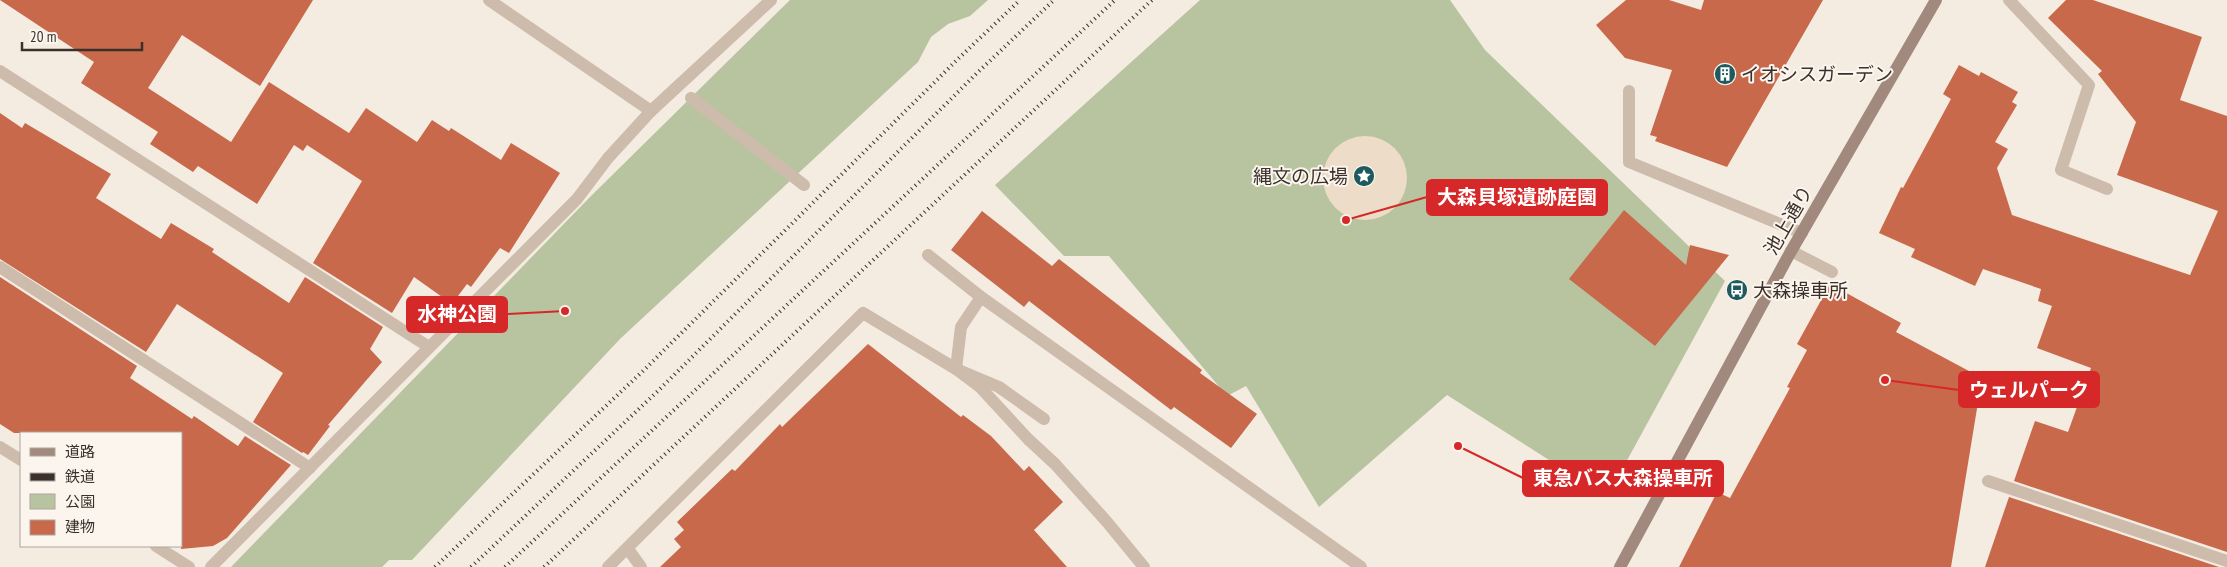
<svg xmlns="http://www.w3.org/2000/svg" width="2227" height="567" font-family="'PT Sans Narrow','Noto Sans JP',sans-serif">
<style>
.green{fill:#b8c4a0}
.plaza{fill:#ecdcc8}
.building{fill:#c8694b}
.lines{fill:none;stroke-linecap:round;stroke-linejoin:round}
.service{stroke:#cdbbac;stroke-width:12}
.pedestrian{stroke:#cdbbac;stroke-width:12}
.minor{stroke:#cdbbac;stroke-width:12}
.tertiary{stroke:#cdbbac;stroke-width:12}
.secondary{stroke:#a18a7d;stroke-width:12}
.rail{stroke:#3b302b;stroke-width:4;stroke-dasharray:1 4;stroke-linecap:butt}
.labels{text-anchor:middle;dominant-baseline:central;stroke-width:4;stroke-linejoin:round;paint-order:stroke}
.poi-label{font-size:19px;fill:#3b302b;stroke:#fbf5ee;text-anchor:start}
.street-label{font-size:19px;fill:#3b302b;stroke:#fbf5ee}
.leader{fill:none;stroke:#d62828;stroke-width:2}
.callout-dot{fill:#d62828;stroke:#fbf5ee;stroke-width:2}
.callout{fill:#d62828;stroke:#d62828;stroke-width:2}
.callout-label{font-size:20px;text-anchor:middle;font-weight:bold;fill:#fff}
</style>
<rect width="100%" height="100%" fill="#f4ebe1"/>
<g class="green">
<polygon points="790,0 988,0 970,16 948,24 931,37 918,62 620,339 412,560 389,560 382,567 231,567 591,196"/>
<polygon points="1200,0 1450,0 1485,50 1725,281 1607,497 1447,395 1319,507 1246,386 1227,396 1109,256 1064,256 995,185"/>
</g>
<circle class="plaza" cx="1365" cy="178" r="42"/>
<g class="building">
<polygon points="0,0 313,0 260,86 182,35 148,88 231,142 269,82 349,133 366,108 417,142 432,120 449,131 451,128 501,160 511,143 560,173 509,253 500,248 471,287 467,284 452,304 414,277 392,313 313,263 362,181 307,145 303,151 294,145 257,204 198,166 193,172 150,144 158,132 81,83 94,62"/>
<polygon points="1626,0 1669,0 1701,10 1704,0 1823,0 1727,167 1655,141 1657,137 1650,135 1672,70 1625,58 1596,25"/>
<polygon points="2066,0 2093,0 2202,37 2180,100 2227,116 2227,552 2014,481 2035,421 2068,432 2091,368 2037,348 2052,306 2038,301 2041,289 1983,269 1975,286 1911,257 1915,249 1879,233 1901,187 1903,188 1951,99 1943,94 1959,65 1979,76 1981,72 2018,92 2012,102 2017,105 1995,142 2008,149 1997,168 2012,215 2190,275 2218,211 2117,175 2136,122 2098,74 2102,71 2048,18"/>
<polygon points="0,113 22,128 25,123 111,174 96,198 161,239 171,223 214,249 212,252 289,303 305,277 383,327 370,349 382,362 328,425 330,426 308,455 303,452 302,453 253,422 283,373 177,304 146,352 0,259"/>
<polygon points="1624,210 1686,265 1690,245 1729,255 1655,346 1569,279"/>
<polygon points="982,211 1052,266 1059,259 1202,370 1200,373 1257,414 1231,448 1174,407 1171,410 1029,301 1024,307 951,250"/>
<polygon points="0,277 137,366 130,378 192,419 194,416 238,446 245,436 291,465 227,538 213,546 181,549 182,433 14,433 0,424"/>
<polygon points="1830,284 1901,323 1896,332 1982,378 1951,567 1679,567 1717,492 1730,498 1790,388 1787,387 1807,350 1797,344"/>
<polygon points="868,344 961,417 963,415 991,436 1024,471 1029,466 1063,502 1034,530 1067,567 660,567 681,547 674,539 684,530 677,522 732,469 735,471 780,424 782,427"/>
<polygon points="2009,497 2219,567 1985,567"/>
</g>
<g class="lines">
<g class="service">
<polyline points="2009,0 2089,85 2061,170 2107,189"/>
<polyline points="1629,91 1629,162 1802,233"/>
<polyline points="1791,251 1832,272"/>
<polyline points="928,255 981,297"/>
<polyline points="0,267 310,468"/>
<polyline points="1988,481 2227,561"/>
<polyline points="1144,567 1107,522 1055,464 1028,439 980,387 956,369 961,327 981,297 1361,567"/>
</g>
<polyline class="pedestrian" points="691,98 804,185"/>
<g class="minor">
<polyline points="0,71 429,347"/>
<polyline points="0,447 21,460"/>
<polyline points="156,546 189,567"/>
<polyline points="628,549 641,567"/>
<polyline points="211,567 577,199 608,158 651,111 771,0"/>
<polyline points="608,567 863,313 956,369 999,387 1044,419"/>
</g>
<polyline class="tertiary" points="489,0 651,111"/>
<polyline class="secondary" points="1620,567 1790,253 1936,0"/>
<g class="rail">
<polyline points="435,567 644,370 959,58 1020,0"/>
<polyline points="471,567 659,390 975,75 1054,0"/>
<polyline points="505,567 1115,0"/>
<polyline points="544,567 1152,0"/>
</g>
</g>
<defs>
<g id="building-disc" transform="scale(1.125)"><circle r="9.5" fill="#1f5a5e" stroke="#fbf5ee"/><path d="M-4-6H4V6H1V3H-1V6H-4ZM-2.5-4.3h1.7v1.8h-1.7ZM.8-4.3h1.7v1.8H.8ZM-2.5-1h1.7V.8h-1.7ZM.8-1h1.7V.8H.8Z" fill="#fff"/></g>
<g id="sight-disc" transform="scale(1.125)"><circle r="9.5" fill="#1f5a5e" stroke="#fbf5ee"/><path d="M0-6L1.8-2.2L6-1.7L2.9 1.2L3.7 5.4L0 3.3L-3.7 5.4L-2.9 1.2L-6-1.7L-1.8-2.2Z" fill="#fff"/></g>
<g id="bus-disc" transform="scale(1.125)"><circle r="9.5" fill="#1f5a5e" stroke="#fbf5ee"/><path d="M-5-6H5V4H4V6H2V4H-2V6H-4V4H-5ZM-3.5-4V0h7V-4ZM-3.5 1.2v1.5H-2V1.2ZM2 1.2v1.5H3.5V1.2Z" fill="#fff"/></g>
</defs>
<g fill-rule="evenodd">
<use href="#building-disc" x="1725" y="74"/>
<use href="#sight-disc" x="1364" y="176"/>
<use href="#bus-disc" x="1737" y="290"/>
</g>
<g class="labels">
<g class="poi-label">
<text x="1741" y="74">イオシスガーデン</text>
<text x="1348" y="176" text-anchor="end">縄文の広場</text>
<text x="1753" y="290">大森操車所</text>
</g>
<g class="street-label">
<text transform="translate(1788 220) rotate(-60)">池上通り</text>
</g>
</g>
<path class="leader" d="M1346 220L1427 197M565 311L507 314M1885 380L1959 390M1458 446L1523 478"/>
<g class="callout-dot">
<circle cx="1346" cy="220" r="5"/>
<circle cx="565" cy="311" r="5"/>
<circle cx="1885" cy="380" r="5"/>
<circle cx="1458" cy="446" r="5"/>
</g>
<g class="callout">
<rect x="1427" y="180" width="180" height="35" rx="5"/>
<rect x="407" y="297" width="100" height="35" rx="5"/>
<rect x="1959" y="372" width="140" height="35" rx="5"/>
<rect x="1523" y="461" width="200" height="35" rx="5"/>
</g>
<g class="callout-label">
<text x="1517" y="204">大森貝塚遺跡庭園</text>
<text x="457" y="321">水神公園</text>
<text x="2029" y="397">ウェルパーク</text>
<text x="1623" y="485">東急バス大森操車所</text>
</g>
<rect x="20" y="432" width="162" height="115" fill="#fbf5ee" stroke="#aea6a0"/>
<rect x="30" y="448" width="25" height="8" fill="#a18a7d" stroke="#aea6a0"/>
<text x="65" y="457" font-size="15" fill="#3b302b">道路</text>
<rect x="30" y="473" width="25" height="8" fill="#3b302b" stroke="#aea6a0"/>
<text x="65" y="482" font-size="15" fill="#3b302b">鉄道</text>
<rect x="30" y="494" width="25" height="15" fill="#b8c4a0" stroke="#aea6a0"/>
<text x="65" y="507" font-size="15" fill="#3b302b">公園</text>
<rect x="30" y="520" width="25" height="15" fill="#c8694b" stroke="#aea6a0"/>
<text x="65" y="532" font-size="15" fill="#3b302b">建物</text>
<path d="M22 42v8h120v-8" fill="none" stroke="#3b302b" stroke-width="2.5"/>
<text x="30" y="42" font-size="15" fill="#3b302b" stroke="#fbf5ee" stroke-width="4" paint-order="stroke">20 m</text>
</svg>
